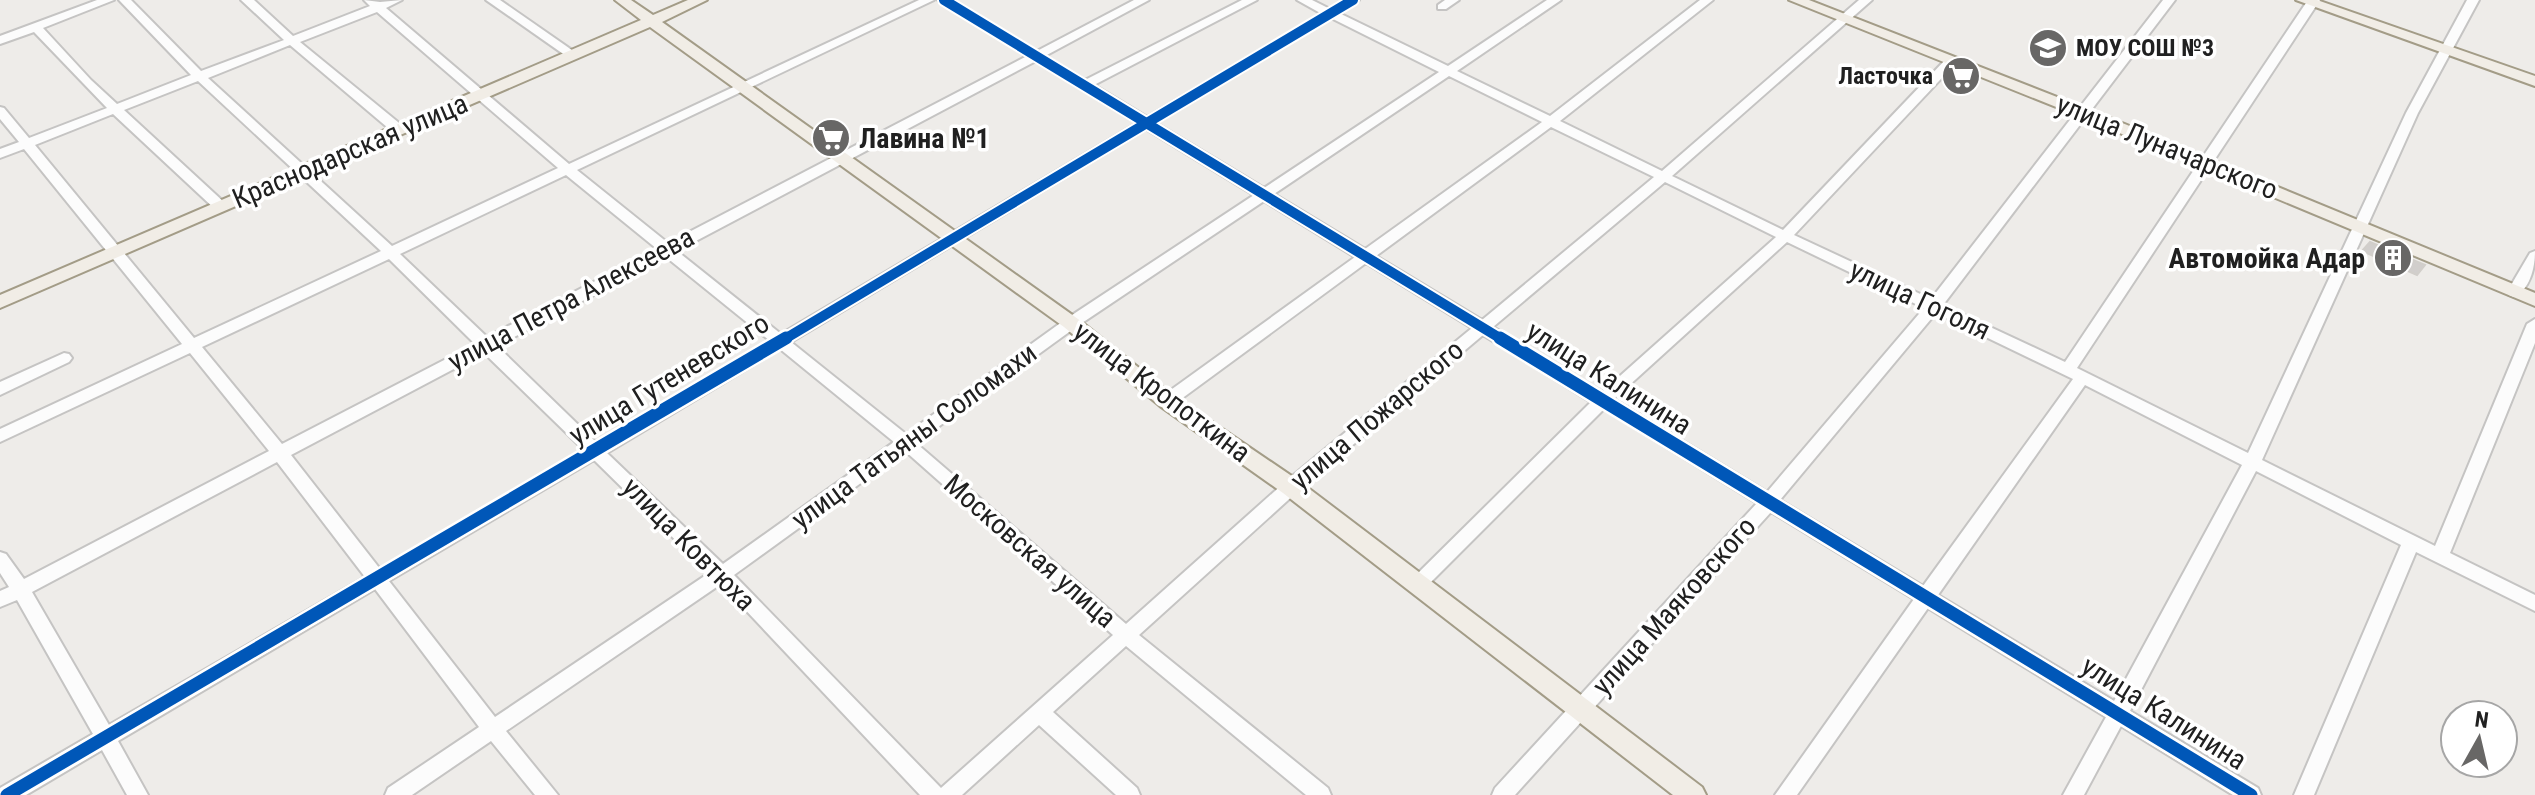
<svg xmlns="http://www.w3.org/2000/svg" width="2535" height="795" font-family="'Roboto Condensed',sans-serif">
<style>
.building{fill:#d1cecc;stroke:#d1ceca;stroke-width:2}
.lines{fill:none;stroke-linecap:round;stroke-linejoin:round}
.minor-casing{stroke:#c5c4c3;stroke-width:4}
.major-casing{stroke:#a39c87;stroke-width:4}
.minor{fill:#fcfcfc;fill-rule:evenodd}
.major{fill:#f1ede6;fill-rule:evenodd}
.cycleway-far1-casing{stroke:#fff;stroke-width:14}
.cycleway-casing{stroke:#fff;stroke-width:18}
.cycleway-far1{stroke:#0057b8;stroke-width:10}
.cycleway{stroke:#0057b8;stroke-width:13}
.labels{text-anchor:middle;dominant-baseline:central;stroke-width:7;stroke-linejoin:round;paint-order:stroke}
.far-poi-label{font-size:24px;font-weight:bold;fill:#202020;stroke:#fff;text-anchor:start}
.poi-label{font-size:28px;font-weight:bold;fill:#202020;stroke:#fff;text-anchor:start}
.street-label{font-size:28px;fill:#202020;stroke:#fff}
</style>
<rect width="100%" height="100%" fill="#eeece9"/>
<polygon class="building" points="2370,242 2425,265 2417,275 2362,251"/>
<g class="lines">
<g class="minor-casing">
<g id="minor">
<path d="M97,0H114L43,28L91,80L117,104L191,75L119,0H131L201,71L284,40L241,0H254L293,36L370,6L364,0L380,2L402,0L386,8L569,164L919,0H934L577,170L668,243L1027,56L938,0H952L1037,51L1134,0H1149L1045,56L1085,80L1242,0H1257L1094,85L1147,117L1322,14L1297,0H1312L1330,9L1345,0H1359L1339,13L1448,66L1547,0H1561L1457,71L1550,116L1700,0H1713L1560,121L1662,171L1859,0H1872L1672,176L1783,230L1947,58H1955V64L1794,235L1931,299L2163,0H2175L1943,305L2065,362L2308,0H2320L2077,368L2248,453L2406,113L2467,0H2479L2418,113L2262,460L2435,546L2527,324L2535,319V343L2450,553L2535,595V611L2416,552L2314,795H2294L2401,545L2256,471L2130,711L2258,788L2261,795H2233L2121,726L2084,795H2063L2106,717L1928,608L1797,795H1775L1914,599L1771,512L1515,795H1492L1495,788L1757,503L1604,409L1424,589L1418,591L1412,589L1409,584L1412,579L1591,402L1483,335L1297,492L1139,635L1328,788L1331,795H1306L1126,646L1053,712L1137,788L1140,795H1116L1039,725L962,795H920L721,584L506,731L558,795H535L491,741L412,795H385L388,788L479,727L375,589L118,741L148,795H127L102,750L26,795H0V788L93,734L17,600L0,607V591L9,587L0,573V552L6,554L24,579L269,451L190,353L0,442V429L182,344L24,149L0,158V149L19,142L0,119V107L4,108L29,138L107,108L34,32L0,44V36ZM377,12L558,168L392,246L208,78L290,45L394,133H404V127L300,42ZM1331,18L1439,72L1264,188L1156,123ZM1036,61L1137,123L781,334L677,251ZM1449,76L1542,122L1365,249L1274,194ZM198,81L381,251L194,338L35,145L113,114L216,210H226L228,207L226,204L124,110ZM1551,127L1654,177L1482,320L1376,256ZM1146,129L1254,195L1066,319L906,434L791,342ZM566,175L657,249L487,337L400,254ZM1665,182L1776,237L1602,392L1493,327ZM1264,201L1355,257L1161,397L1159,401L1161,405H1173L1366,263L1472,328L1285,482L1126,624L916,443L1076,327ZM1787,242L1924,308L1767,492L1614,399ZM666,257L770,341L597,443L497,346ZM389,259L475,344L282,444L202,347ZM1936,313L2073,379L1923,586L1780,500ZM780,349L894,442L723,564L607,453ZM484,353L584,450L380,569L291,455ZM2085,385L2242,465L2114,701L1938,595ZM905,451L1113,635L941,788L734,575ZM594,460L709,573L495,717L389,581ZM277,462L365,577L109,725L32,592Z"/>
<polygon points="486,0 500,0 579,55 577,58 569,58"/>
<polygon points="1445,0 1459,0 1446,9 1438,9 1438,5"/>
<path d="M2535,251C2535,268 2530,289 2514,297L2509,295L2507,292L2530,253Z"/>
<polygon points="64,353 69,354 72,358 69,362 0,395 0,382"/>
</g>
</g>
<g class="major-casing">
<g id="major">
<polygon points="615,0 631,0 653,15 688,0 707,0 662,22 1078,319 1174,396 1299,481 1702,787 1706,795 1673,795 1283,493 1160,406 1064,327 650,27 0,308 0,295 641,20"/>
<polygon points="1789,0 1809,0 2098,113 2535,293 2535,306 2086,119"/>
<polygon points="2296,0 2317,0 2535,76 2535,86"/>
</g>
</g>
<use href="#minor" class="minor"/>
<use href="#major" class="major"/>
<g class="cycleway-far1-casing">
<g id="cycleway-far1">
<polyline points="944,0 1503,340"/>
<polyline points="783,340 1353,0"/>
</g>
</g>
<g class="cycleway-casing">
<g id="cycleway">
<polyline points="1500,338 2251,795"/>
<polyline points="7,795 786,338"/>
</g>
</g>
<use href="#cycleway-far1" class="cycleway-far1"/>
<use href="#cycleway" class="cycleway"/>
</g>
<defs>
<g id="school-disc" transform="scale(2)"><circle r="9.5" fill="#686766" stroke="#fff"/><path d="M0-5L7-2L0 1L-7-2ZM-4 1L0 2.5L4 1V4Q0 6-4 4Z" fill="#fff"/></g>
<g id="supermarket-disc" transform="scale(2)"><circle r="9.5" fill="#686766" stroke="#fff"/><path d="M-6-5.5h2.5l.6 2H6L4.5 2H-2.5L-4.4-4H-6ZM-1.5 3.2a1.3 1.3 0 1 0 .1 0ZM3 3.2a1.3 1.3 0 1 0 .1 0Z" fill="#fff"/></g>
<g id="building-disc" transform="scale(2)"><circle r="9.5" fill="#686766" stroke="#fff"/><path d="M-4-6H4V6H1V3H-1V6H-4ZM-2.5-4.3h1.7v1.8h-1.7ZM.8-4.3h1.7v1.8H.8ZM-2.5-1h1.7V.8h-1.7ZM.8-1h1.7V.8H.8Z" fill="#fff"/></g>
</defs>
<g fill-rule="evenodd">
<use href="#school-disc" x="2048" y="48"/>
<use href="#supermarket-disc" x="1961" y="76"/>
<use href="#supermarket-disc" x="831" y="138"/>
<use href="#building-disc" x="2393" y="258"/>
</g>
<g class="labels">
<g class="far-poi-label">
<text x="2076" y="48">МОУ СОШ №3</text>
<text x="1933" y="76" text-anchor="end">Ласточка</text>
</g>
<g class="poi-label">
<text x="859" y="138">Лавина №1</text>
<text x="2365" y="258" text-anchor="end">Автомойка Адар</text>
</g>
<g class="street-label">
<text transform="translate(2167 147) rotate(22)">улица Луначарского</text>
<text transform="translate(350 151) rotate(-23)">Краснодарская улица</text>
<text transform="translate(571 299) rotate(-28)">улица Петра Алексеева</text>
<text transform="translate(1920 300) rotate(25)">улица Гоголя</text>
<text transform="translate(1609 378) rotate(32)">улица Калинина</text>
<text transform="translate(669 379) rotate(-31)">улица Гутеневского</text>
<text transform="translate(1162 392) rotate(37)">улица Кропоткина</text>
<text transform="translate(1377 415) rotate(-40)">улица Пожарского</text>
<text transform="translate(914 436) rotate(-36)">улица Татьяны Соломахи</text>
<text transform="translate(689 544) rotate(45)">улица Ковтюха</text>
<text transform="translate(1030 551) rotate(41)">Московская улица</text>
<text transform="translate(1674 606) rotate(-48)">улица Маяковского</text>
<text transform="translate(2164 713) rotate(32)">улица Калинина</text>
</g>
</g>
<g transform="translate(2479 739) rotate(8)"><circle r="38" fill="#ffffff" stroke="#a6a6a6" stroke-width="2"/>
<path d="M0-6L14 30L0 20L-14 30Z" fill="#686766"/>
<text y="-12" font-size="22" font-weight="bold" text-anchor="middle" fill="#202020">N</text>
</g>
</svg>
